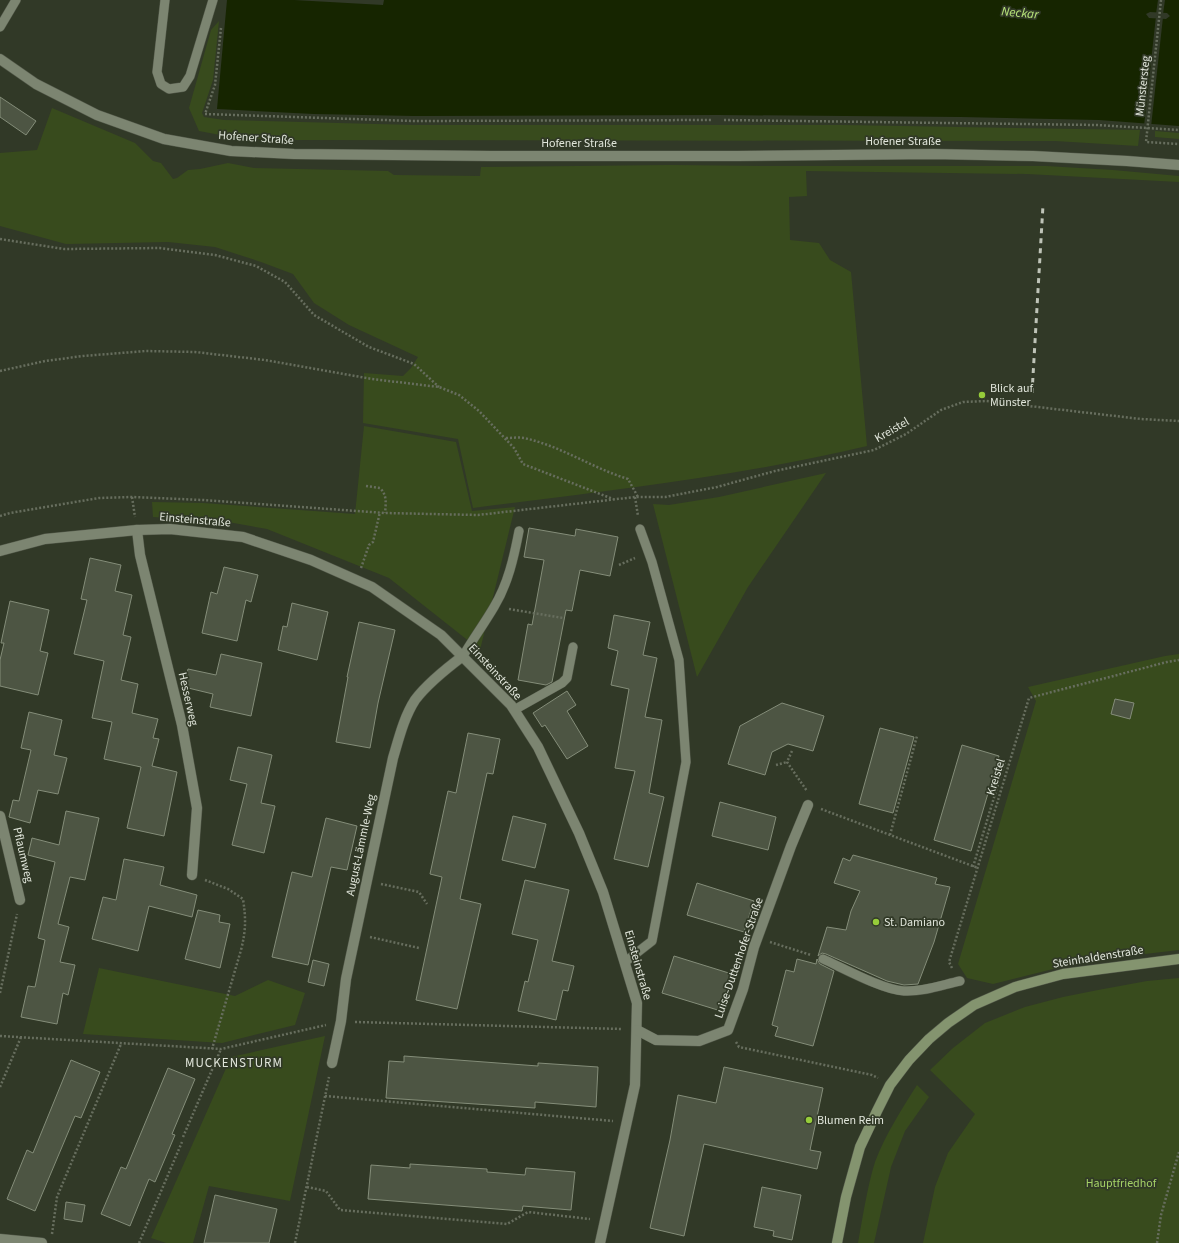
<svg xmlns="http://www.w3.org/2000/svg" width="1179" height="1243" font-family="'Source Sans 3',sans-serif">
<style>
.green{fill:#384b1d}
.water{fill:#162500;fill-rule:evenodd}
.pier{fill:#313927}
.building{fill:#4d5543;stroke:#848d79}
.lines{fill:none;stroke-linecap:round;stroke-linejoin:round}
.lane-casing{stroke:#515748;stroke-width:10}
.street-casing{stroke:#515748;stroke-width:11}
.secondary-casing{stroke:#515748;stroke-width:11}
.path{stroke:#676e5e;stroke-width:2.5;stroke-dasharray:2 2;stroke-linecap:butt}
.lane{stroke:#7c8571;stroke-width:9}
.street{stroke:#7c8571;stroke-width:10}
.secondary{stroke:#84946f;stroke-width:10}
.rail{stroke:#bfc4b8;stroke-width:3;stroke-dasharray:5 5;stroke-linecap:butt}
.path-bridge{stroke:#676e5e;stroke-width:2.5;stroke-dasharray:2 2;stroke-linecap:butt}
.poi-dot{fill:#96cc3a;stroke:#313927;stroke-width:1.5}
.labels{text-anchor:middle;dominant-baseline:central;stroke-width:3.5;stroke-linejoin:round;paint-order:stroke}
.street-label{font-size:12px;fill:#e0e5da;stroke:#313927}
.poi-label{font-size:12px;fill:#e0e5da;stroke:#313927;text-anchor:start}
.park-label{font-size:12px;fill:#a4d166;stroke:#313927}
.water-label{font-size:13px;font-style:italic;fill:#b9e67b;stroke:#313927}
.neighbourhood-label{font-size:13px;letter-spacing:1px;fill:#e0e5da;stroke:#313927}
</style>
<rect width="100%" height="100%" fill="#313927"/>
<g class="green">
<polygon points="219,21 213,80 202,113 204,117 224,120 414,125 843,125 1140,130 1138,146 1055,141 279,140 236,138 199,131 189,108 211,30"/>
<path d="M52,108L135,143L153,161L161,163L173,179L177,178L188,170L200,169L228,163L254,168L388,171L394,175L480,176L481,167L672,165L761,166H1046L1113,170L1179,176V182L1027,174L806,171L807,196L789,197L790,240L819,243L830,260L851,272L867,446C737,477 605,491 473,508L458,439L363,423L364,373L403,376L411,368L418,357L349,325L314,303L293,274L261,262L215,247L168,242L66,244L0,226V153L37,150Z"/>
<polygon points="1155,131 1179,133 1179,139 1155,137"/>
<polygon points="364,426 456,442 472,511 515,507 480,650 389,578 267,529 228,522 153,517 152,502 203,503 355,514"/>
<polygon points="826,473 748,587 697,677 653,504 669,505 719,497"/>
<polygon points="1179,654 1179,950 1085,961 993,984 967,978 958,964 1036,701 1028,687 1165,656"/>
<polygon points="99,968 235,996 268,980 305,993 295,1025 222,1043 83,1034"/>
<polygon points="1179,978 1179,1243 923,1243 935,1187 948,1153 975,1114 930,1070 953,1048 985,1023 1025,1007 1063,997 1098,990 1147,981"/>
<polygon points="325,1036 290,1201 209,1186 193,1243 166,1243 151,1238 231,1057"/>
<path d="M917,1085L929,1097L905,1131L891,1167L874,1243H858C863,1216 867,1188 875,1162C885,1135 902,1109 917,1085Z"/>
</g>
<path class="water" d="M227,0H294L383,5L384,0H1179V126L1099,120L961,117L718,115L414,116L314,114L217,109ZM1150,12L1167,13L1170,16L1166,19L1149,18L1146,14Z"/>
<g class="pier">
<polygon points="1158,0 1165,0 1163,14 1156,14"/>
<polygon points="1156,16 1163,17 1151,127 1147,127 1144,126"/>
</g>
<g class="building">
<polygon points="0,97 36,121 26,135 0,117"/>
<polygon points="529,528 575,536 576,529 618,537 610,576 580,570 572,611 566,610 552,682 546,685 518,680 528,624 532,625 544,560 524,557"/>
<polygon points="90,558 121,565 115,591 132,595 123,635 131,637 121,680 138,684 132,713 158,719 153,738 159,739 152,766 177,772 164,836 127,828 141,767 104,759 112,722 92,718 104,661 74,654 87,600 81,599"/>
<polygon points="224,567 258,575 251,602 246,600 237,641 202,633 211,592 217,594"/>
<polygon points="10,601 49,610 40,651 48,653 38,695 0,686 0,660 4,643 1,643"/>
<polygon points="292,603 328,612 317,660 278,650 283,626 287,627"/>
<polygon points="614,615 650,622 643,655 657,658 645,717 662,720 649,793 664,797 648,867 614,859 635,771 615,768 629,689 611,685 618,651 608,648"/>
<polygon points="359,622 395,630 378,703 370,748 336,742 348,677 347,677"/>
<polygon points="221,654 262,663 251,716 210,707 213,694 184,687 188,669 216,675"/>
<polygon points="567,691 576,705 567,711 588,746 567,759 545,725 542,727 533,713"/>
<polygon points="1115,699 1134,703 1130,719 1111,714"/>
<polygon points="782,703 824,716 813,751 788,744 772,752 765,775 728,764 740,726"/>
<polygon points="29,712 62,720 54,755 67,758 58,794 38,790 30,823 9,817 13,800 19,801 31,750 21,748"/>
<polygon points="880,728 914,737 893,813 859,804"/>
<polygon points="468,733 500,739 493,774 487,773 460,899 481,904 457,1009 416,1000 442,877 430,874 448,791 456,793"/>
<polygon points="962,745 999,756 971,851 934,840"/>
<polygon points="238,747 272,755 261,803 275,806 264,853 232,845 247,784 230,780"/>
<polygon points="720,802 776,817 768,850 712,836"/>
<polygon points="66,811 99,818 85,880 70,877 58,924 69,927 60,962 75,965 68,995 63,993 57,1024 21,1017 28,986 35,987 45,940 38,938 55,862 28,855 32,838 59,845"/>
<polygon points="513,816 546,824 535,868 502,860"/>
<polygon points="326,818 357,826 347,870 331,867 308,965 272,957 292,872 312,877"/>
<polygon points="853,855 937,878 935,884 950,887 934,942 918,984 904,985 887,981 826,954 822,953 818,956 827,927 846,930 851,911 860,891 834,883 843,858 850,861"/>
<polygon points="124,859 164,867 160,885 197,895 192,917 149,906 138,951 92,939 103,897 116,900"/>
<polygon points="525,880 569,890 552,961 574,966 568,991 563,990 556,1020 518,1011 525,981 528,982 538,940 512,934"/>
<polygon points="697,883 754,901 744,932 687,915"/>
<polygon points="198,910 220,915 219,922 230,924 220,968 185,959"/>
<polygon points="674,956 732,974 721,1011 662,993"/>
<polygon points="797,959 816,964 817,959 820,964 834,971 813,1046 775,1036 778,1027 772,1025 786,970 794,972"/>
<polygon points="313,960 329,964 324,986 308,982"/>
<polygon points="404,1056 538,1066 538,1063 598,1067 596,1107 535,1102 535,1108 386,1098 389,1061 404,1062"/>
<polygon points="71,1060 100,1072 81,1118 75,1116 35,1211 7,1199 27,1150 33,1153"/>
<polygon points="724,1067 823,1088 810,1150 821,1152 817,1169 704,1144 684,1236 650,1228 670,1140 678,1095 716,1103"/>
<polygon points="168,1068 195,1079 172,1134 175,1135 155,1182 149,1179 130,1226 101,1214 121,1167 126,1169"/>
<polygon points="410,1164 487,1169 487,1172 525,1175 526,1168 575,1172 571,1210 523,1206 522,1211 368,1199 371,1165 410,1168"/>
<polygon points="762,1187 801,1195 792,1240 773,1236 774,1231 754,1227"/>
<polygon points="215,1195 277,1209 269,1243 204,1243"/>
<polygon points="66,1202 85,1205 82,1222 64,1219"/>
</g>
<g class="lines">
<g class="lane-casing">
<g id="lane">
<polyline points="165,0 157,72 161,84 169,89 183,87 190,76 213,0"/>
<polyline points="0,27 16,0"/>
<path d="M463,656C473,639 484,624 494,607C508,584 514,557 519,531"/>
<polyline points="514,710 562,683 567,678 573,647"/>
<path d="M823,959C843,968 883,990 904,991C923,992 942,985 960,981"/>
<polyline points="625,962 652,941 686,762 679,660 652,562 640,529"/>
</g>
</g>
<g class="street-casing">
<g id="street">
<polyline points="0,59 36,84 97,115 164,139 231,151 294,154 491,156 737,156 933,154 1033,156 1127,161 1179,165"/>
<polyline points="137,530 140,555 182,725 197,808 192,875"/>
<polyline points="0,551 45,539 137,530 170,529 243,537 311,560 372,587 441,635 511,705 538,747 579,833 603,892 637,1003 635,1085 600,1243"/>
<polyline points="0,816 20,900"/>
<polyline points="637,1030 656,1040 699,1041 728,1030 743,989 754,947 791,846 808,805"/>
<path d="M332,1063L341,1021L346,979L393,758C399,738 404,717 415,700C427,684 447,668 463,656"/>
<polyline points="0,1239 42,1243"/>
</g>
</g>
<g class="secondary-casing">
<polyline id="secondary" points="837,1243 846,1197 860,1147 877,1111 890,1085 909,1060 929,1039 948,1023 974,1005 1015,987 1063,974 1179,959"/>
</g>
<g class="path">
<polyline points="221,28 215,85 205,114 413,121 711,120"/>
<polyline points="724,120 1097,125 1179,130"/>
<polyline points="0,239 64,249 160,248 215,255 256,266 285,282 314,315 369,347 414,364 439,387"/>
<polyline points="0,371 45,361 83,356 146,351 195,352 265,360 372,379 439,387 459,395 479,411 514,448 523,464 613,499"/>
<path d="M506,438C512,438 518,437 524,438C561,446 592,468 628,479L638,497"/>
<path d="M366,486L380,488C387,495 386,503 385,513"/>
<polyline points="132,497 135,517"/>
<polyline points="635,497 638,516"/>
<polyline points="0,516 10,513 99,498 132,497 203,500 385,513 478,515 635,497 665,497 717,487 775,471 874,450 906,434 941,410 963,402 986,401 1141,419 1179,421"/>
<polyline points="619,565 635,558"/>
<polyline points="361,568 369,545 373,542 380,512"/>
<polyline points="509,609 563,618"/>
<polyline points="792,751 787,762 807,791"/>
<polyline points="776,765 787,762"/>
<polyline points="821,809 978,868"/>
<polyline points="890,835 917,736"/>
<polyline points="973,867 1005,761"/>
<path d="M205,880L228,889L243,899C246,919 246,930 241,950L212,1049"/>
<polyline points="381,884 419,892 427,904"/>
<polyline points="370,937 419,948"/>
<polyline points="770,942 811,955"/>
<polyline points="952,968 949,962 1029,698 1167,662 1179,660"/>
<polyline points="0,993 17,914"/>
<polyline points="355,1022 622,1029"/>
<polyline points="0,1036 221,1049 326,1025"/>
<polyline points="736,1042 739,1047 872,1075 878,1078"/>
<polyline points="0,1087 21,1037"/>
<polyline points="325,1096 613,1121"/>
<polyline points="183,1137 221,1049"/>
<polyline points="307,1187 326,1191 340,1210 507,1224 528,1212 590,1219"/>
<polyline points="52,1234 57,1197 121,1044"/>
<polyline points="139,1243 182,1142"/>
<polyline points="295,1243 329,1077"/>
<polyline points="1157,1243 1161,1215 1179,1152"/>
</g>
<use href="#lane" class="lane"/>
<use href="#street" class="street"/>
<use href="#secondary" class="secondary"/>
<polyline class="rail" points="1032,393 1043,205"/>
<polyline class="path-bridge" points="1161,0 1146,142 1179,144"/>
</g>
<g class="poi-dot">
<circle cx="982" cy="395" r="4"/>
<circle cx="876" cy="922" r="4"/>
<circle cx="809" cy="1120" r="4"/>
</g>
<g class="labels">
<g class="street-label">
<text transform="translate(1143 86) rotate(-84)">Münstersteg</text>
<text transform="translate(256 138) rotate(4)">Hofener Straße</text>
<text x="903" y="141">Hofener Straße</text>
<text x="579" y="143">Hofener Straße</text>
<text transform="translate(892 430) rotate(-30)">Kreistel</text>
<text transform="translate(195 520) rotate(5)">Einsteinstraße</text>
<text transform="translate(495 672) rotate(47)">Einsteinstraße</text>
<text transform="translate(188 699) rotate(77)">Hesserweg</text>
<text transform="translate(996 777) rotate(-73)">Kreistel</text>
<text transform="translate(361 845) rotate(-78)">August-Lämmle-Weg</text>
<text transform="translate(23 855) rotate(77)">Pflaumweg</text>
<text transform="translate(1098 957) rotate(-9)">Steinhaldenstraße</text>
<text transform="translate(739 958) rotate(-71)">Luise-Duttenhofer-Straße</text>
<text transform="translate(638 965) rotate(74)">Einsteinstraße</text>
</g>
<g class="poi-label">
<text x="990" y="388">Blick auf<tspan x="990" dy="14">Münster</tspan></text>
<text x="884" y="922">St. Damiano</text>
<text x="817" y="1120">Blumen Reim</text>
</g>
<g class="park-label">
<text x="1121" y="1183">Hauptfriedhof</text>
</g>
<g class="water-label">
<text transform="translate(1020 13) rotate(5)">Neckar</text>
</g>
<g class="neighbourhood-label">
<text x="234" y="1063">MUCKENSTURM</text>
</g>
</g>
</svg>
